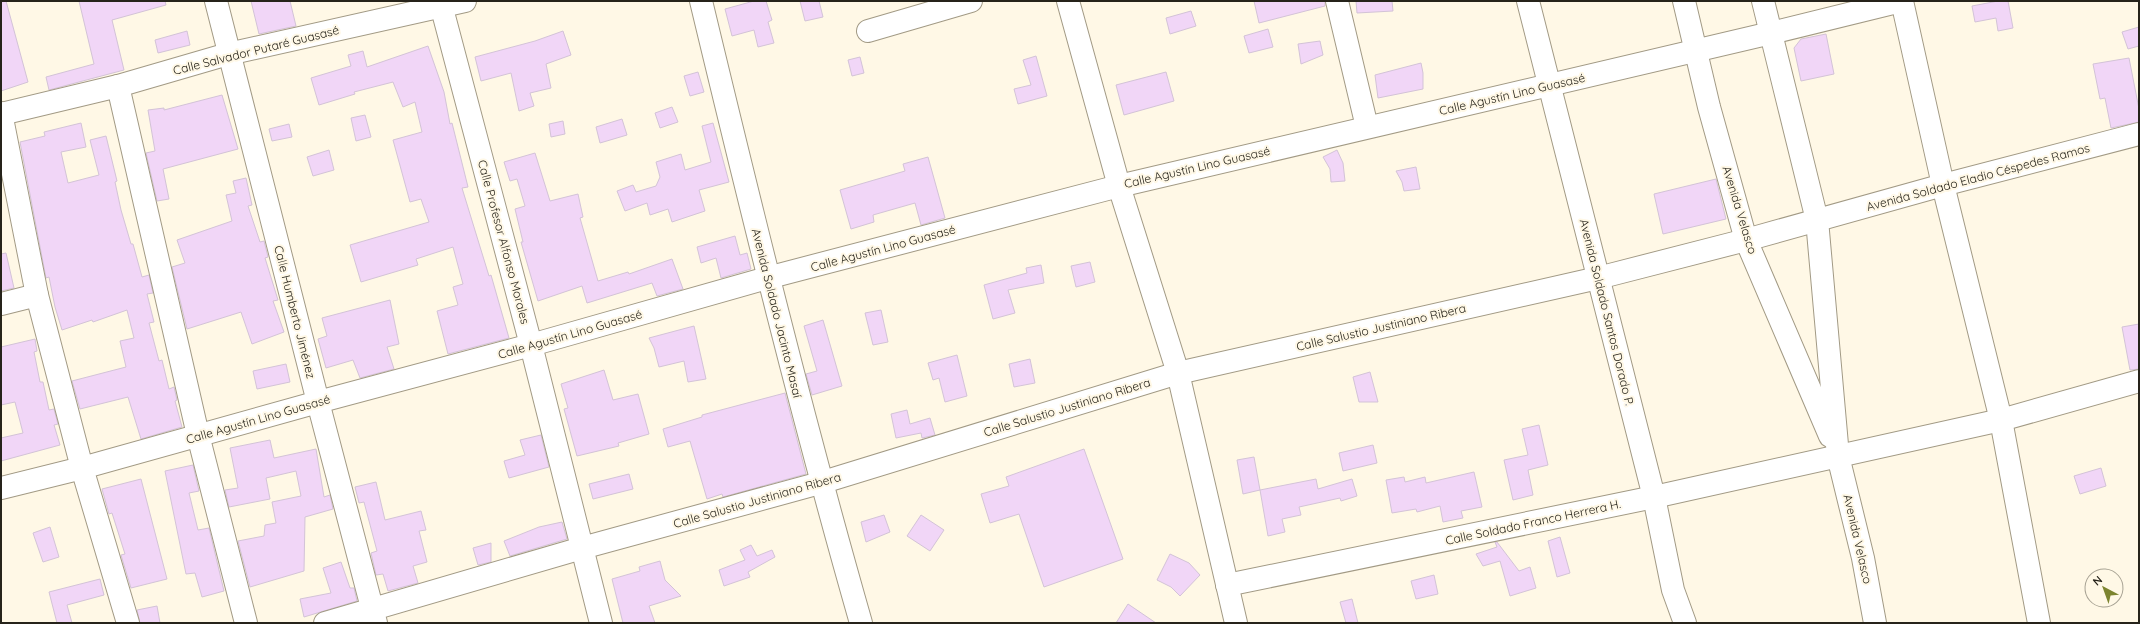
<svg xmlns="http://www.w3.org/2000/svg" width="2140" height="624" font-family="Quicksand,sans-serif">
<style>
.building{fill:#f1d6f7;stroke:#d3c3d7}
.lines{fill:none;stroke-linecap:round;stroke-linejoin:round}
.minor-casing{stroke:#a29a85;stroke-width:24}
.minor{stroke:#fff;stroke-width:22}
.labels{text-anchor:middle;dominant-baseline:central;stroke-width:4;stroke-linejoin:round;paint-order:stroke}
.street-label{font-size:12px;fill:#26231a;stroke:#fff8e6}
</style>
<rect width="100%" height="100%" fill="#fff8e6"/>
<g class="building">
<polygon points="1,1 6,1 28,82 1,91"/>
<polygon points="79,1 165,1 166,5 112,20 124,70 49,90 46,77 94,64"/>
<polygon points="251,1 290,1 296,26 259,34"/>
<polygon points="754,1 766,1 772,20 768,22 774,43 758,47 754,30 732,36 725,9"/>
<polygon points="800,1 819,1 823,17 805,21"/>
<polygon points="1254,1 1325,1 1325,6 1259,23"/>
<polygon points="1356,1 1392,1 1393,11 1357,13"/>
<polygon points="1998,1 2008,1 2013,28 1998,31 1996,18 1975,22 1972,6"/>
<polygon points="1191,11 1196,26 1170,34 1166,18"/>
<polygon points="2139,27 2139,46 2128,49 2122,32"/>
<polygon points="1268,29 1273,47 1249,53 1244,36"/>
<polygon points="187,31 190,45 158,53 155,40"/>
<polygon points="563,31 571,55 546,64 551,88 530,93 534,106 519,111 511,73 481,81 475,57 535,41"/>
<polygon points="1826,34 1834,74 1801,81 1794,48 1801,39"/>
<polygon points="1320,41 1323,55 1301,64 1298,44"/>
<polygon points="428,46 444,92 450,124 452,123 468,187 462,188 489,276 491,275 509,338 448,354 437,311 458,305 453,287 463,284 453,247 416,259 418,265 361,282 350,245 429,222 421,199 410,202 393,140 422,132 415,102 403,107 393,82 354,92 355,94 319,105 311,78 351,66 348,55 363,51 367,67"/>
<polygon points="1036,56 1047,96 1018,104 1014,89 1031,85 1023,60"/>
<polygon points="860,57 864,73 852,76 848,60"/>
<polygon points="2129,58 2139,109 2139,122 2111,128 2105,98 2100,99 2093,64"/>
<polygon points="1421,63 1423,73 1423,89 1378,98 1375,75"/>
<polygon points="698,72 704,92 690,96 684,76"/>
<polygon points="1166,72 1174,101 1124,115 1116,85"/>
<polygon points="222,95 238,149 163,169 169,199 157,201 146,153 155,151 148,110 164,108 164,110"/>
<polygon points="672,107 678,122 660,128 655,113"/>
<polygon points="365,115 371,137 356,141 351,118"/>
<polygon points="622,119 627,135 600,143 596,127"/>
<polygon points="563,121 565,134 551,137 549,124"/>
<polygon points="81,123 86,147 61,152 68,183 99,175 90,140 106,136 117,181 115,182 121,210 131,244 133,244 142,277 149,275 153,293 147,294 154,322 149,323 159,361 162,360 169,389 174,387 177,400 175,401 182,427 141,439 128,397 80,409 72,381 126,367 120,341 134,338 127,310 93,322 92,320 62,330 55,307 49,277 46,278 20,142 45,136 44,132"/>
<polygon points="713,123 729,182 699,190 705,211 672,222 668,209 650,215 647,203 625,211 617,191 633,185 636,192 656,186 660,177 656,162 681,154 685,170 711,162 702,126"/>
<polygon points="289,124 292,137 272,141 269,129"/>
<polygon points="329,150 334,170 313,176 307,157"/>
<polygon points="1337,150 1343,163 1345,181 1331,182 1330,169 1323,157"/>
<polygon points="535,153 550,201 578,194 583,217 580,218 598,281 628,272 629,274 672,259 683,289 657,296 652,283 587,303 582,286 538,301 521,242 523,242 515,209 525,206 517,179 510,181 504,162"/>
<polygon points="928,157 945,218 921,225 915,203 873,215 874,222 851,229 840,190 905,171 903,164"/>
<polygon points="1416,167 1420,189 1404,191 1402,182 1396,171"/>
<polygon points="246,178 252,205 248,206 260,242 264,241 268,257 265,258 278,300 273,301 284,332 252,344 241,312 187,329 172,267 185,263 177,240 232,221 226,195 236,193 233,181"/>
<polygon points="1716,179 1726,219 1663,234 1654,194"/>
<polygon points="735,236 740,255 747,253 751,269 721,278 716,258 701,263 697,247"/>
<polygon points="6,253 14,288 1,291 1,254"/>
<polygon points="1090,262 1095,282 1076,287 1071,266"/>
<polygon points="1041,265 1044,283 1008,290 1015,313 993,319 984,285 1027,273 1026,268"/>
<polygon points="390,300 399,344 387,347 394,369 360,378 353,360 326,368 318,339 327,336 322,318"/>
<polygon points="881,310 888,342 873,345 865,313"/>
<polygon points="823,320 842,386 812,395 806,374 817,371 804,326"/>
<polygon points="2139,324 2139,369 2130,370 2122,327"/>
<polygon points="694,326 706,379 688,382 684,361 659,367 654,348 649,338"/>
<polygon points="35,339 37,351 34,352 40,382 43,382 49,410 54,409 58,424 54,425 60,445 1,461 1,438 23,433 15,402 1,405 1,347"/>
<polygon points="957,355 967,396 945,402 939,378 933,380 928,363"/>
<polygon points="1030,359 1035,383 1014,387 1009,364"/>
<polygon points="286,364 290,382 257,389 253,371"/>
<polygon points="604,370 613,400 638,394 649,434 618,443 619,446 577,456 564,409 568,408 561,384"/>
<polygon points="1370,372 1378,402 1359,402 1353,377"/>
<polygon points="785,393 806,474 723,497 722,494 707,499 690,441 668,447 663,429 702,417 702,415"/>
<polygon points="907,410 910,424 930,418 935,435 922,438 921,433 896,438 891,414"/>
<polygon points="1539,425 1548,465 1528,470 1533,495 1513,500 1504,460 1528,455 1522,429"/>
<polygon points="541,435 549,467 509,478 504,461 525,455 520,440"/>
<polygon points="270,440 274,458 316,449 324,497 330,495 333,509 305,517 304,571 250,587 238,541 264,536 265,525 276,523 272,502 301,496 296,471 266,478 270,499 229,507 225,490 238,488 230,448"/>
<polygon points="1373,445 1377,463 1343,471 1339,453"/>
<polygon points="1084,449 1123,559 1044,587 1019,514 990,523 981,494 1009,486 1006,477"/>
<polygon points="1254,457 1260,490 1243,494 1237,460"/>
<polygon points="193,465 199,491 189,493 198,530 209,528 224,591 202,597 195,573 186,574 165,471"/>
<polygon points="2101,468 2106,486 2080,494 2074,476"/>
<polygon points="1474,472 1482,507 1461,511 1463,518 1443,522 1440,506 1417,512 1416,509 1392,513 1386,480 1404,477 1405,482 1425,477 1426,483"/>
<polygon points="629,474 633,489 593,499 589,484"/>
<polygon points="141,479 167,579 131,588 121,555 125,554 112,513 109,514 102,489"/>
<polygon points="1316,479 1318,489 1352,479 1357,496 1341,501 1340,498 1299,507 1301,515 1282,519 1285,532 1268,536 1260,490"/>
<polygon points="376,482 385,520 421,511 426,530 419,531 427,562 413,566 418,583 388,591 383,574 376,575 371,553 377,551 364,502 359,503 355,487"/>
<polygon points="884,515 890,532 866,542 861,522"/>
<polygon points="921,515 944,530 930,551 907,536"/>
<polygon points="562,522 567,539 510,556 504,541 539,527"/>
<polygon points="50,527 59,557 43,562 33,533"/>
<polygon points="1560,537 1570,573 1557,577 1548,541"/>
<polygon points="1495,542 1497,542 1519,571 1530,567 1536,588 1510,596 1500,561 1483,566 1476,554 1497,547"/>
<polygon points="491,543 491,562 478,565 473,548"/>
<polygon points="751,545 757,556 772,550 775,557 748,572 750,577 724,586 719,570 745,560 740,550"/>
<polygon points="1170,554 1189,563 1200,575 1180,596 1171,587 1157,580"/>
<polygon points="660,561 665,580 681,596 649,606 655,623 623,623 612,579 640,571 639,567"/>
<polygon points="341,562 350,588 354,588 357,601 304,617 300,599 331,593 323,568"/>
<polygon points="1434,575 1438,594 1416,599 1411,581"/>
<polygon points="100,579 104,595 67,605 72,623 57,623 49,592"/>
<polygon points="1352,599 1358,623 1346,623 1340,602"/>
<polygon points="1128,604 1156,623 1116,623"/>
<polygon points="157,606 160,623 140,623 137,610"/>
</g>
<g class="lines">
<g class="minor-casing">
<g id="minor">
<polyline points="216,1 318,402 376,623"/>
<polyline points="440,1 531,345 601,623"/>
<path d="M701,1C751,209 802,417 861,623"/>
<polyline points="1068,1 1119,186 1178,373 1236,623"/>
<polyline points="1337,1 1367,127"/>
<polyline points="1528,1 1654,497 1673,590 1685,623"/>
<polyline points="1684,1 1709,107 1746,240 1830,436"/>
<polyline points="1763,1 1817,220 1838,456 1863,558 1875,623"/>
<polyline points="1902,1 1943,185 2001,420 2039,623"/>
<polyline points="868,31 971,1"/>
<polyline points="118,86 198,435 246,623"/>
<polyline points="1,113 37,295 82,468 128,623"/>
<polyline points="1,114 118,86 228,54 465,1"/>
<polyline points="1,304 37,295"/>
<polyline points="1,488 82,468 318,402 531,345 767,278 1119,186 1771,33 1901,1"/>
<polyline points="1227,585 1654,497 2001,420 2139,381"/>
<polyline points="325,623 582,548 820,483 1178,373 1598,278 1746,240 1943,185 2139,134"/>
</g>
</g>
<use href="#minor" class="minor"/>
</g>
<g class="labels">
<g class="street-label">
<text transform="translate(256 50) rotate(-14)">Calle Salvador Putaré Guasasé</text>
<text transform="translate(1512 94) rotate(-13)">Calle Agustín Lino Guasasé</text>
<text transform="translate(1197 167) rotate(-13)">Calle Agustín Lino Guasasé</text>
<text transform="translate(1978 177) rotate(-15)">Avenida Soldado Eladio Céspedes Ramos</text>
<text transform="translate(1740 210) rotate(73)">Avenida Velasco</text>
<text transform="translate(504 242) rotate(75)">Calle Profesor Alfonso Morales</text>
<text transform="translate(883 248) rotate(-15)">Calle Agustín Lino Guasasé</text>
<text transform="translate(295 312) rotate(76)">Calle Humberto Jiménez</text>
<text transform="translate(1607 312) rotate(76)">Avenida Soldado Santos Dorado P.</text>
<text transform="translate(777 313) rotate(76)">Avenida Soldado Jacinto Masaí</text>
<text transform="translate(1381 327) rotate(-13)">Calle Salustio Justiniano Ribera</text>
<text transform="translate(570 334) rotate(-16)">Calle Agustín Lino Guasasé</text>
<text transform="translate(1067 407) rotate(-17)">Calle Salustio Justiniano Ribera</text>
<text transform="translate(258 419) rotate(-16)">Calle Agustín Lino Guasasé</text>
<text transform="translate(757 500) rotate(-16)">Calle Salustio Justiniano Ribera</text>
<text transform="translate(1533 522) rotate(-12)">Calle Soldado Franco Herrera H.</text>
<text transform="translate(1858 539) rotate(77)">Avenida Velasco</text>
</g>
</g>
<rect width="2140" height="624" fill="none" stroke="#26231a" stroke-width="4"/>
<g transform="translate(2104 588) rotate(319)"><circle r="19" fill="#fff8e6" stroke="#a8a394"/>
<path d="M0-3L7 15L0 10L-7 15Z" fill="#7c842f"/>
<text y="-6" font-size="11" font-weight="bold" text-anchor="middle" fill="#26231a">N</text>
</g>
</svg>
